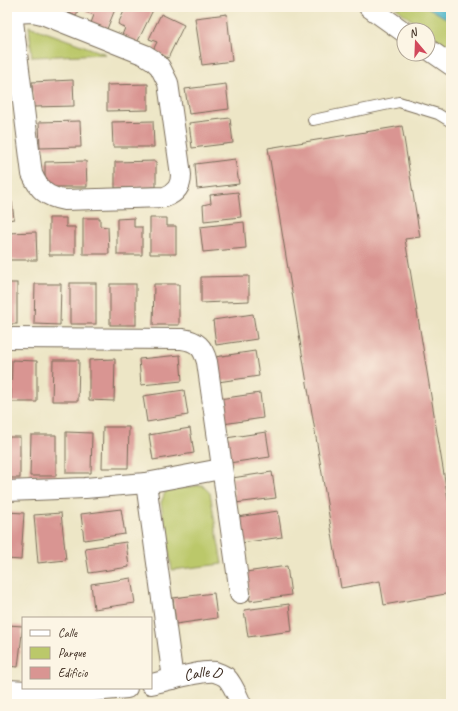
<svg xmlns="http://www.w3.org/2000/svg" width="458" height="711" font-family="Caveat,sans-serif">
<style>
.green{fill:#bbc86a;stroke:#7b7944}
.water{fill:#4cb5ca;stroke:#447074}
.building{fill:#d99592}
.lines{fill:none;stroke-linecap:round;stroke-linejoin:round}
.service-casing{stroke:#796c59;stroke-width:12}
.minor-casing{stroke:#796c59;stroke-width:22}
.service{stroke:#fff;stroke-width:10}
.minor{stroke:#fff;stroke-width:20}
.labels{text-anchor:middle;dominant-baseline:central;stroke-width:3;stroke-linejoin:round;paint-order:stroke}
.street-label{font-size:16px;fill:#3b2a1e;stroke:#fcf5e5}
</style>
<rect width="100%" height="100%" fill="#fcf5e5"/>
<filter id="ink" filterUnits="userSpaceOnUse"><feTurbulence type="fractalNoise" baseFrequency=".025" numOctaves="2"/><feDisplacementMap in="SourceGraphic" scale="8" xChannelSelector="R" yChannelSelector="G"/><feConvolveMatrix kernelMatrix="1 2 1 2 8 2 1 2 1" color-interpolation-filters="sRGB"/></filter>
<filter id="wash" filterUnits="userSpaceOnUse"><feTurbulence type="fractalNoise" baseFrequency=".012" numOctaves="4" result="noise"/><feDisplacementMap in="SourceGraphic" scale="16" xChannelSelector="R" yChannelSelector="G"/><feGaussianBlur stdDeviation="0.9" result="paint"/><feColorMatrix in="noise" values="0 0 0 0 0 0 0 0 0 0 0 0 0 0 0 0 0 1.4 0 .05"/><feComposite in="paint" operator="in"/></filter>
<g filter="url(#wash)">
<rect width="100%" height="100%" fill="#ede6c6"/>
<g class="green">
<polygon points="395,7 451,7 451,48 428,33 428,30 424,30"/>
<polygon points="29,26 106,54 32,57"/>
<polygon points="202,485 210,493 222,564 172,570 161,503 166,490"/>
</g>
<polygon class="water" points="427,7 451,7 451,21"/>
<g id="blocks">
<g class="building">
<polygon points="61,7 79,7 76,16 60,9"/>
<polygon points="88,7 116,7 107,29 91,23 94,15 86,12"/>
<polygon points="126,7 147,7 153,10 137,43 122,35 125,28 118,24"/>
<polygon points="161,14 184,25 168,58 153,50 157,42 149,39"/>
<polygon points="227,14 232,61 202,65 195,18"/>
<polygon points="73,80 74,106 33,107 32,82"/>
<polygon points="148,84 148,110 107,111 107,85"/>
<polygon points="226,84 229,109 189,114 185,89"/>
<polygon points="230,118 233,143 192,148 189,123"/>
<polygon points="80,121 81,147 40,148 39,122"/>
<polygon points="153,121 154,147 113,147 112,122"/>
<polygon points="402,126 420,237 405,239 451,517 451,593 384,605 380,581 341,588 268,148"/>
<polygon points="235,159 239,184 197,189 195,164"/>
<polygon points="86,161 87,187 45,187 45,162"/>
<polygon points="156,161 156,187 115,188 115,162"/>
<polygon points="238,192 241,217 204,221 203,205 211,203 210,195"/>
<polygon points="12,202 14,219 7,220 7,203"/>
<polygon points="49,218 66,218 66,227 75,227 75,255 49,255"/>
<polygon points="83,218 100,218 100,226 108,227 109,254 83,254"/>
<polygon points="134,218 134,227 142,227 142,255 117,255 117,219"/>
<polygon points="150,218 167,218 167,226 176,226 176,254 150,254"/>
<polygon points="244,222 246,248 203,252 200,227"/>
<polygon points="36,232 37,260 7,260 7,233"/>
<polygon points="249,276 249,301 201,303 201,277"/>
<rect x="7" y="283" width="10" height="41"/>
<rect x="70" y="283" width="26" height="41"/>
<polygon points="35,284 61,284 60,325 34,324"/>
<rect x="110" y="284" width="26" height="41"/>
<polygon points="154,284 179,284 179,325 153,325"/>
<polygon points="253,314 257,339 216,345 213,320"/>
<polygon points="255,351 259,376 218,382 215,357"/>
<polygon points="180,355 182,381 141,385 139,359"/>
<polygon points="115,359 114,401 89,400 89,360"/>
<polygon points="12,360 37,361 37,402 11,402"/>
<polygon points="53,360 79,360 78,401 52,401"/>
<polygon points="184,390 188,415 147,422 143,396"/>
<polygon points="260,393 263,418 223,424 219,399"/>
<polygon points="103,427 129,427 128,468 102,468"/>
<polygon points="190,428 194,453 153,460 149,435"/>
<polygon points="66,432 92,433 91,473 66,473"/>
<polygon points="266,432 270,457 229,463 226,438"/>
<polygon points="31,435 56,435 56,476 30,476"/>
<rect x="7" y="437" width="13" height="41"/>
<polygon points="272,472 276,498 235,503 232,478"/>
<polygon points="121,509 125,534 84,540 81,514"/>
<polygon points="278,511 282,537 241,543 237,517"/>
<polygon points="7,512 24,513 21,560 7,559"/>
<polygon points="61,513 66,560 38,563 34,515"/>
<polygon points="126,542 129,567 89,573 85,548"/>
<polygon points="287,566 291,595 250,601 246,572"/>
<polygon points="131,578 135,603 94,609 91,584"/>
<polygon points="214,593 217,618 176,624 173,598"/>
<polygon points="289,604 292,631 248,637 244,610"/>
<polygon points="7,625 23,626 18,667 7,666"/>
</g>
</g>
</g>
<g filter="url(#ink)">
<use href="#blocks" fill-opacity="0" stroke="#796c59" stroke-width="1"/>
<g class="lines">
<g class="service-casing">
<polyline id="service" points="313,120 399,102 438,114 451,122"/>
</g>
<g class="minor-casing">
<g id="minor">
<path d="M11,7L12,13L32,174C39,190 47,197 64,200L165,197C176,193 181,186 181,175L168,83L160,67L153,60L145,55L42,14L33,12L12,13"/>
<polyline points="369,7 404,32"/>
<polyline points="428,49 451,65"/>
<path d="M7,338L182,339C197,341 203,347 207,362L240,593"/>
<polyline points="146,483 173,679"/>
<polyline points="7,491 85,488 146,483 221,469"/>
<path id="s1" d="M151,684C166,681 201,670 215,672C218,673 223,675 226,677C233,684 237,695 241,704"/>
<polyline points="7,690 70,693 127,688"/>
</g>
</g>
<use href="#service" class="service"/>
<use href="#minor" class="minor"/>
</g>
</g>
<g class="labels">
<g class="street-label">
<text stroke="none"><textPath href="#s1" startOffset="53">Calle D</textPath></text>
</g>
</g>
<rect width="458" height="711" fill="none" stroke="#fcf5e5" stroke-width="24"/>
<rect x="22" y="617" width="130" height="72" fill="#fcf5e5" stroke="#afa495"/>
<rect x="30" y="630" width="20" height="6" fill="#ffffff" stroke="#afa495"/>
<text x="58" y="637" font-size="12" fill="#3b2a1e">Calle</text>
<rect x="30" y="647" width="20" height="12" fill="#bbc86a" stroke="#afa495"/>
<text x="58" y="657" font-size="12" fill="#3b2a1e">Parque</text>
<rect x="30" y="667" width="20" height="12" fill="#d99592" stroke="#afa495"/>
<text x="58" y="677" font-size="12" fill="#3b2a1e">Edificio</text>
<g transform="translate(416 42) rotate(341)"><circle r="19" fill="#fcf5e5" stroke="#afa495"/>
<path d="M0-3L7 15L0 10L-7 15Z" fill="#d1495b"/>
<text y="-6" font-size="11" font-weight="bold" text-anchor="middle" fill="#3b2a1e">N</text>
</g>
</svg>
